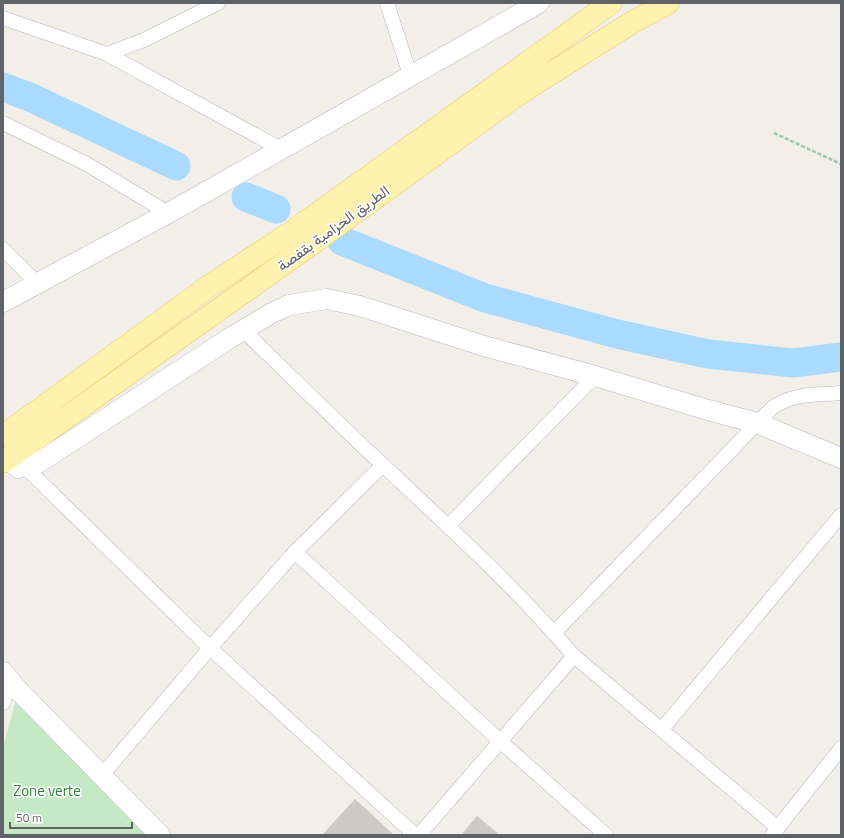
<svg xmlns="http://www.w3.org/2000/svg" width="844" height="838" font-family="'Titillium Web',Vazirmatn,sans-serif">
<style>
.green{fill:#c5e8c5}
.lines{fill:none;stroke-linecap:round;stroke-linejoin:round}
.river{stroke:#aadaff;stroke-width:29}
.building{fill:#cccac5}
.street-casing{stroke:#b5b8bc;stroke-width:15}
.secondary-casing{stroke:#b6babf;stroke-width:21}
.primary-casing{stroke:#f2c960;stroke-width:23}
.path{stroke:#9cc7a9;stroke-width:2.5;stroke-dasharray:4 2;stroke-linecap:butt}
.street{stroke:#fff;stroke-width:14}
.secondary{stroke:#fff;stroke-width:20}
.primary{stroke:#fff2af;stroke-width:22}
.labels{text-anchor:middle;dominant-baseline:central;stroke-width:3;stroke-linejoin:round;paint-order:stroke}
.street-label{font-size:15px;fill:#5f6368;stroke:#fff}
.park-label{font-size:15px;fill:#348238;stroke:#fff}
</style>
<rect width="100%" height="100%" fill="#f1efe8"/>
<polygon class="green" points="18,693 148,835 3,835 3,747"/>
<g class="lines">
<g class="river">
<polyline points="3,87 32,98 176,166"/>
<polyline points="246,197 276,209"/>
<polyline points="342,241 485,298 617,334 708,354 793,363 841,357"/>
</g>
</g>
<g class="building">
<polygon points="355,799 393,834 392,835 322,835"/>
<polygon points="477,816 500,835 461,835"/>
</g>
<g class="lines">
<g class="street-casing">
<g id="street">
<polyline points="387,3 410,75"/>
<polyline points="3,18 107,54 144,40 218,3"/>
<polyline points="107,54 281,149"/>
<polyline points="3,123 85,163 168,213"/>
<polyline points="3,249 37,283"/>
<path d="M244,331C291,376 336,422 384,466C449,527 516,588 574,656L778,828"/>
<polyline points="25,467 210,648 415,835"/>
<polyline points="449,525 595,376"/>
<polyline points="295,552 500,741 606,835"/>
<path d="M554,633L772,408C792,393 817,395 841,393"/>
<polyline points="3,703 10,682"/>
<polyline points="662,729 841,515"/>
<polyline points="102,775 210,648 295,552 383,465"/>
<polyline points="419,835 574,656"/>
<polyline points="772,835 841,748"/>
</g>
</g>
<g class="secondary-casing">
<g id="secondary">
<polyline points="3,302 174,210 539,3"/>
<polyline points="8,459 18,468 38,463 230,338 272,313 289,305 327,299 360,306 484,346 595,376 708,410 757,423 841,458"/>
<polyline points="3,672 18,690 160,835"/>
</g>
</g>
<g class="primary-casing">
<g id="primary">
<polyline points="3,436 208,287 293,231 611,3"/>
<polyline points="3,462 299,253 523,91 631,23 668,3"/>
</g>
</g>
<polyline class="path" points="774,133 841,164"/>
<use href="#street" class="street"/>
<use href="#secondary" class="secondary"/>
<use href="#primary" class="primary"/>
</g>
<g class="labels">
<g class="street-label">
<text transform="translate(333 228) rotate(-36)">الطريق الحزامية بقفصة</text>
</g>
<g class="park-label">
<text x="47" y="790">Zone verte</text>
</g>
</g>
<rect width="844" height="838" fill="none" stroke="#5f6368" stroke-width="8"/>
<path d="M10 822v6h122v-6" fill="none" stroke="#5f6368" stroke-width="2"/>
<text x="16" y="822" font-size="12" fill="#5f6368" stroke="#ffffff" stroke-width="3" paint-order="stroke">50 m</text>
</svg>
